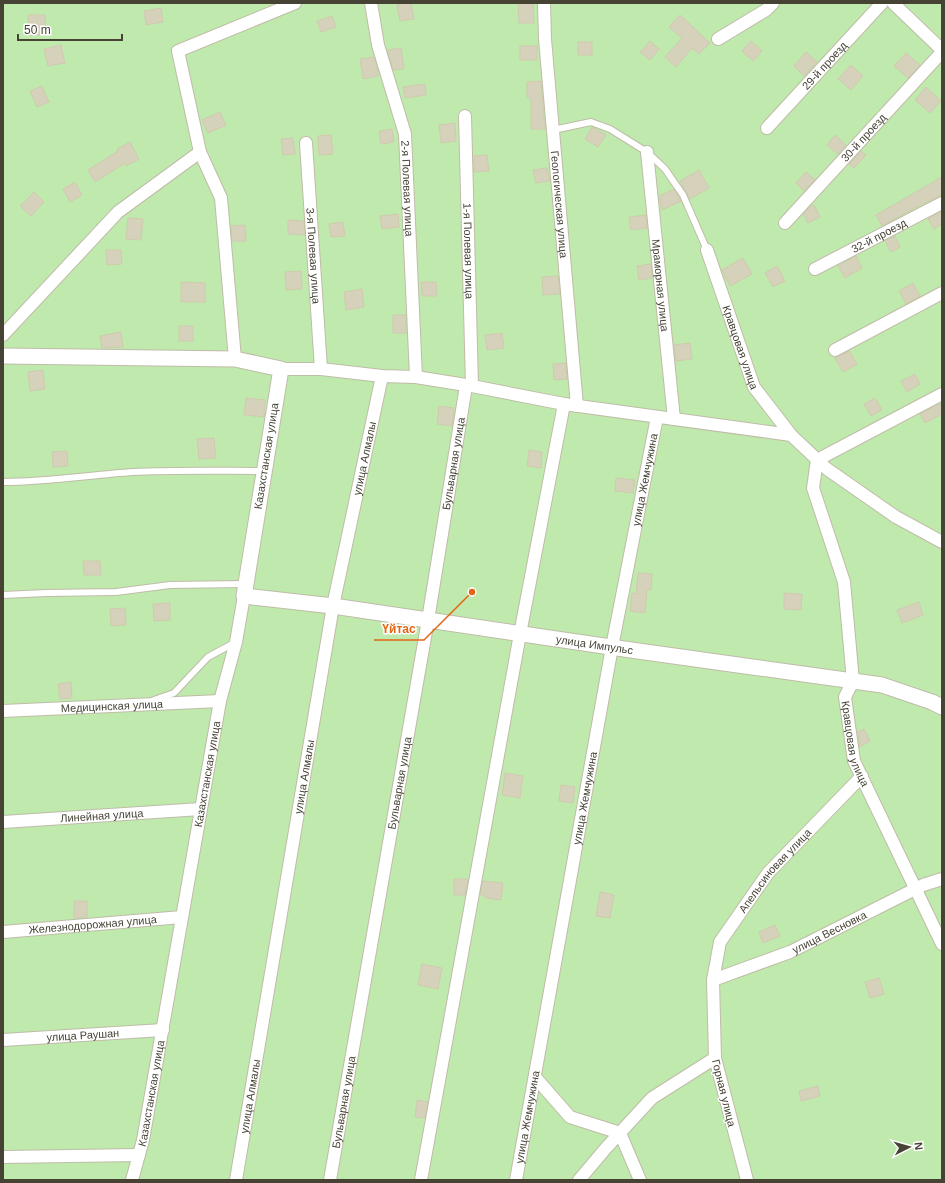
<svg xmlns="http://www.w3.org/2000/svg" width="945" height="1183" font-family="Arial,sans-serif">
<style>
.green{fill:#c0e9ad}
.building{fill:#d5d1bb;stroke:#d0cbae}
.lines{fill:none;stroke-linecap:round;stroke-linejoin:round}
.service-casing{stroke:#bfbca8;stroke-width:8}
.minor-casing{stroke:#bfbca8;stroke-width:14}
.tertiary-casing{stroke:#bfbca8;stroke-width:17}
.service{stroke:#fff;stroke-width:6}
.minor{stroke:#fff;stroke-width:12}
.tertiary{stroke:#fff;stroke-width:15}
.labels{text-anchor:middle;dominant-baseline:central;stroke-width:3;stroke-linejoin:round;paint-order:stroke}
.street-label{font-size:11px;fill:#464335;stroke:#fff}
.leader{fill:none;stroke:#e36616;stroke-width:1.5}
.callout-dot{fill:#e36616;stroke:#fff;stroke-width:1.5}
.callout-label{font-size:12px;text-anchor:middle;font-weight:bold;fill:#e36616;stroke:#fff;stroke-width:3;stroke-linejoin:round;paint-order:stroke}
</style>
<rect width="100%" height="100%" fill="#f3f2e5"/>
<rect class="green" x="3" y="3" width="939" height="1177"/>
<g class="building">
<polygon points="406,3 411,3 414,19 400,21 397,5"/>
<polygon points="533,3 534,23 519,23 518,4"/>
<polygon points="161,8 163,22 146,25 144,11"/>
<polygon points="28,15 45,15 46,35 29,35"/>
<polygon points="680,15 710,43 699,54 692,48 676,67 665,57 682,38 669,27"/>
<polygon points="332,16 336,27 321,32 317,21"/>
<polygon points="650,41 659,49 650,60 640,52"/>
<polygon points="751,41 762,51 753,61 742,51"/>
<rect x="578" y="42" width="14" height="13"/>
<polygon points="61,45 65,63 48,66 44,49"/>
<rect x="520" y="46" width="17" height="14"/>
<polygon points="401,48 404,69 393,70 388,50"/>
<polygon points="806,52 817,62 804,76 794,66"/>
<polygon points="906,53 920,65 908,78 894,66"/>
<polygon points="374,57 378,72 378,76 363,79 360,59"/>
<polygon points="851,65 863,76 851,90 838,79"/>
<polygon points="541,81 545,129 531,129 531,98 527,98 527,82"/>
<polygon points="425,84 426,95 405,98 403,87"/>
<polygon points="42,86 49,102 37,107 30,91"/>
<polygon points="926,87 941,101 930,113 915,100"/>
<polygon points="220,112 226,125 208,133 202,120"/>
<polygon points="455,123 456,141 441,143 439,125"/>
<polygon points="592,127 606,135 598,147 585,139"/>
<polygon points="392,129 394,142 381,144 379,131"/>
<polygon points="331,135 333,154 319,155 318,136"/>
<polygon points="835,135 846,145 838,154 827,145"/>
<polygon points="293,138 295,154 283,155 281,139"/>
<polygon points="130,142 139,159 126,166 125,163 95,182 88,170 118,151 117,149"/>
<polygon points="861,151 866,155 854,168 849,164"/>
<polygon points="487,155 489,171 474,172 474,156"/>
<polygon points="547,168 550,181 536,183 533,170"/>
<polygon points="699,170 709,188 690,199 680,181"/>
<polygon points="806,172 815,180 804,191 796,183"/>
<polygon points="942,177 942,195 920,205 882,226 876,215"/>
<polygon points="75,182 82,195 70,202 63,189"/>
<polygon points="674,189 681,201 662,210 659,196"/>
<polygon points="34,192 44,202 31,216 20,206"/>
<polygon points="814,205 820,217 808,223 803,214 809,208"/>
<polygon points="942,211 942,224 934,229 928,219"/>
<polygon points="398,214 399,227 382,229 380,216"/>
<polygon points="646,215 647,228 631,230 629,217"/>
<polygon points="128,218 143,219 141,240 126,239"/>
<polygon points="288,220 304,221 305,235 288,234"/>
<polygon points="343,222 345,236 331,237 329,224"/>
<polygon points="245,225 246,241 232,241 231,226"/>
<polygon points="895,236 900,247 891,252 885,241"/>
<polygon points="106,250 121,250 122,264 107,265"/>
<polygon points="856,256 862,268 845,278 838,266"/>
<polygon points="743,258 752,274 730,286 722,270"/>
<polygon points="651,264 652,278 639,280 637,266"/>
<polygon points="777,266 785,281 773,287 765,273"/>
<polygon points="301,271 302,289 286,290 285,272"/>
<polygon points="558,276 560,294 543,295 542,277"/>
<polygon points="181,282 205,283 205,302 181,302"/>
<polygon points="421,282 436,282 437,296 422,296"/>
<polygon points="913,283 920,296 906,304 899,291"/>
<polygon points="362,289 364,307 346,310 344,292"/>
<rect x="393" y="315" width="13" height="18"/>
<rect x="179" y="326" width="14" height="15"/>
<polygon points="121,332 123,347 102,348 100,336"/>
<polygon points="502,333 504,348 487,350 485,335"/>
<polygon points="690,343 692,359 676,361 674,345"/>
<polygon points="849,351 857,364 843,372 835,358"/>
<polygon points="566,363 567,379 554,380 553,364"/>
<polygon points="43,370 45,389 30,391 28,372"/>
<polygon points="915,374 920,384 907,392 901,381"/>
<polygon points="246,398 265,400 264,417 244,415"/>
<polygon points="875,398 882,410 871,416 864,404"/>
<polygon points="940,404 942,408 942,414 925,423 920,414"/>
<polygon points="439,406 454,408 452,426 437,424"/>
<polygon points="214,438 216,458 199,459 197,439"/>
<polygon points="529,450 542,452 541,468 527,466"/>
<polygon points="67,451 68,466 53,467 52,452"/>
<polygon points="616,478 635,480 633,493 615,491"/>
<polygon points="83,561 100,561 101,575 84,575"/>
<polygon points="638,573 652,574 651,590 647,590 645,613 630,611 632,593 636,594"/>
<polygon points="784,593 802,594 801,610 784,609"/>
<polygon points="919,602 923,615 902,623 897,610"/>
<polygon points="170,603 170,620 154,621 153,604"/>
<polygon points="125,608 126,625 111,626 110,609"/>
<polygon points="71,682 72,698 60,699 58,684"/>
<polygon points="864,729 870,741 860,747 858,732"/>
<polygon points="505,773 523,776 520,798 502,795"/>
<polygon points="561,785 575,787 573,803 559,801"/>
<polygon points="454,879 468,879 465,895 454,895"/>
<polygon points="483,881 503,883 501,900 485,898 485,895 480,895"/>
<polygon points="600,892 614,895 610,918 596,916"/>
<polygon points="74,901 87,901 87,917 74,918"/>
<polygon points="775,925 780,936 763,943 759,932"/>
<polygon points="422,964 442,968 438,989 418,985"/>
<polygon points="879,978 884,994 870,998 865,982"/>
<polygon points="818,1086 820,1096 801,1101 799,1091"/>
<polygon points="417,1100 428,1102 425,1118 415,1117"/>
</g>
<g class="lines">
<g class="service-casing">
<g id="service">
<polyline points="553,130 591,122 610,129 647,152 665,169 683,195 707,250"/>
<path d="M3,482C47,482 90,475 133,472C177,470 220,471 264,471"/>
<polyline points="3,595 46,593 116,592 170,585 245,584"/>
<polyline points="154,700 174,693 208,657 236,642"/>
</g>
</g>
<g class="minor-casing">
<g id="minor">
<path id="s1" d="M371,3L378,45L405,134L416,377"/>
<path id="s2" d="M544,3L545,39L577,406"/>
<polyline points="893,3 942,50"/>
<polyline points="718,39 766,10 773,3"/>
<path id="s3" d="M465,116L472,386"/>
<path id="s4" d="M767,128L882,3"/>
<path id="s5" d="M306,143L321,369"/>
<path id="s6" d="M647,152L674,419"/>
<path id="s7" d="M785,223L942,52"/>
<path id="s8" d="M707,250L754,387L791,435"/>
<path id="s9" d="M815,269L942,203"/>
<polyline points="3,335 118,212 200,152"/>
<polyline points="835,350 942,293"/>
<polyline points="235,359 221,198 200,152 178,51 295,3"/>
<polyline points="281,369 321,369 382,376 416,377 472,386 564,404 791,435 827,469 896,517 942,542"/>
<path id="s10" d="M942,394L817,460L813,488L844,582L853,681L845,697L854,761L942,944"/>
<path id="s11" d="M3,711L220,701"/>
<path id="s12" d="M3,822L201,809"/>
<path id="s13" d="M3,932L182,917"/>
<path id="s14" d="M713,980L790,952L923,885L942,879"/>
<path id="s15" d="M3,1040L163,1030"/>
<polyline points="535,1077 570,1117 620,1133 640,1180"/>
<polyline points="3,1157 139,1155"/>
<path id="s16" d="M132,1180L143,1140L220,701L236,642L244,596"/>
<path id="s17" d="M236,1180L333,606L382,376"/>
<path id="s18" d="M330,1180L428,620L466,386"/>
<polyline points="421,1180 520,634 564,404"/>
<path id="s19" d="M516,1180L612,647L657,417"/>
<polyline points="579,1180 606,1148 652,1098 715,1058"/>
<path id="s20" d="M747,1180L715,1058L713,980L720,942L768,873L862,776"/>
</g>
</g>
<g class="tertiary-casing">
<g id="tertiary">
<path id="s21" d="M3,356L235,359L281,369L244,596L333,606L638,651L882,685L932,702L942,707"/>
</g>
</g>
<use href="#service" class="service"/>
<use href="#minor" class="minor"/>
<use href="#tertiary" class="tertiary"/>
</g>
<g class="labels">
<g class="street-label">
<text stroke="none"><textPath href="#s4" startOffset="85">29-й проезд</textPath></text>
<text stroke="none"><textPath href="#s7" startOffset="116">30-й проезд</textPath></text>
<text stroke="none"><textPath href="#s1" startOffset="190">2-я Полевая улица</textPath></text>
<text stroke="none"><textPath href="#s2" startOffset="202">Геологическая улица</textPath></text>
<text stroke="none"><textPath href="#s9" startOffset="72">32-й проезд</textPath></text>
<text stroke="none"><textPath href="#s3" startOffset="135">1-я Полевая улица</textPath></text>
<text stroke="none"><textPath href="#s5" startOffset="113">3-я Полевая улица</textPath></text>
<text stroke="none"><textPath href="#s6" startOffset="134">Мраморная улица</textPath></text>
<text stroke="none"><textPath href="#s8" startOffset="103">Кравцовая улица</textPath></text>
<text transform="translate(266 456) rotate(-81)">Казахстанская улица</text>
<text stroke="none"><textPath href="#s17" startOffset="733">улица Алмалы</textPath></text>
<text stroke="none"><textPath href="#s18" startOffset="727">Бульварная улица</textPath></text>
<text stroke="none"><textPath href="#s19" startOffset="712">улица Жемчужина</textPath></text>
<text stroke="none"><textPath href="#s21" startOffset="863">улица Импульс</textPath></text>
<text stroke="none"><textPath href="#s11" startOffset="109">Медицинская улица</textPath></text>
<text stroke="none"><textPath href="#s10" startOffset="434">Кравцовая улица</textPath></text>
<text stroke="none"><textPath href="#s16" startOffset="413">Казахстанская улица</textPath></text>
<text stroke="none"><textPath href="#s17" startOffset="409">улица Алмалы</textPath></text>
<text stroke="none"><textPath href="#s18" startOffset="403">Бульварная улица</textPath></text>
<text stroke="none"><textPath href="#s19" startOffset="388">улица Жемчужина</textPath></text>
<text stroke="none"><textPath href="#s12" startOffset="99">Линейная улица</textPath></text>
<text stroke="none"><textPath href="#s20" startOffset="333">Апельсиновая улица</textPath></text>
<text stroke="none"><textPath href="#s13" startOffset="90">Железнодорожная улица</textPath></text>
<text stroke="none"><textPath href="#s14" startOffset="126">улица Весновка</textPath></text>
<text stroke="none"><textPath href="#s15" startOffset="80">улица Раушан</textPath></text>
<text stroke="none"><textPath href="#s16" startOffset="89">Казахстанская улица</textPath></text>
<text transform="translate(724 1093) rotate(76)">Горная улица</text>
<text stroke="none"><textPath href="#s17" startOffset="85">улица Алмалы</textPath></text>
<text stroke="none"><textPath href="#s18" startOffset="79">Бульварная улица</textPath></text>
<text stroke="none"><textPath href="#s19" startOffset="64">улица Жемчужина</textPath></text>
</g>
</g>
<path class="leader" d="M472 592L424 640H374"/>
<circle class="callout-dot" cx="472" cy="592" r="4"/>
<g class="callout-label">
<text x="399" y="633">Үйтас</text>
</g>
<rect width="945" height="1183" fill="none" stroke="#464335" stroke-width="8"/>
<g transform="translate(909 1147) rotate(84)" stroke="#ffffff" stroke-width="3" paint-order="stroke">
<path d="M0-3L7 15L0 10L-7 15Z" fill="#464335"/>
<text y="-6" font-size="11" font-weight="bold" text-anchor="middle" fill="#464335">N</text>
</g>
<path d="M18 34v6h104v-6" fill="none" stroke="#464335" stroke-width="2"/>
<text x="24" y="34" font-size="12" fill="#464335" stroke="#ffffff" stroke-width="3" paint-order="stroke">50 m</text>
</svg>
